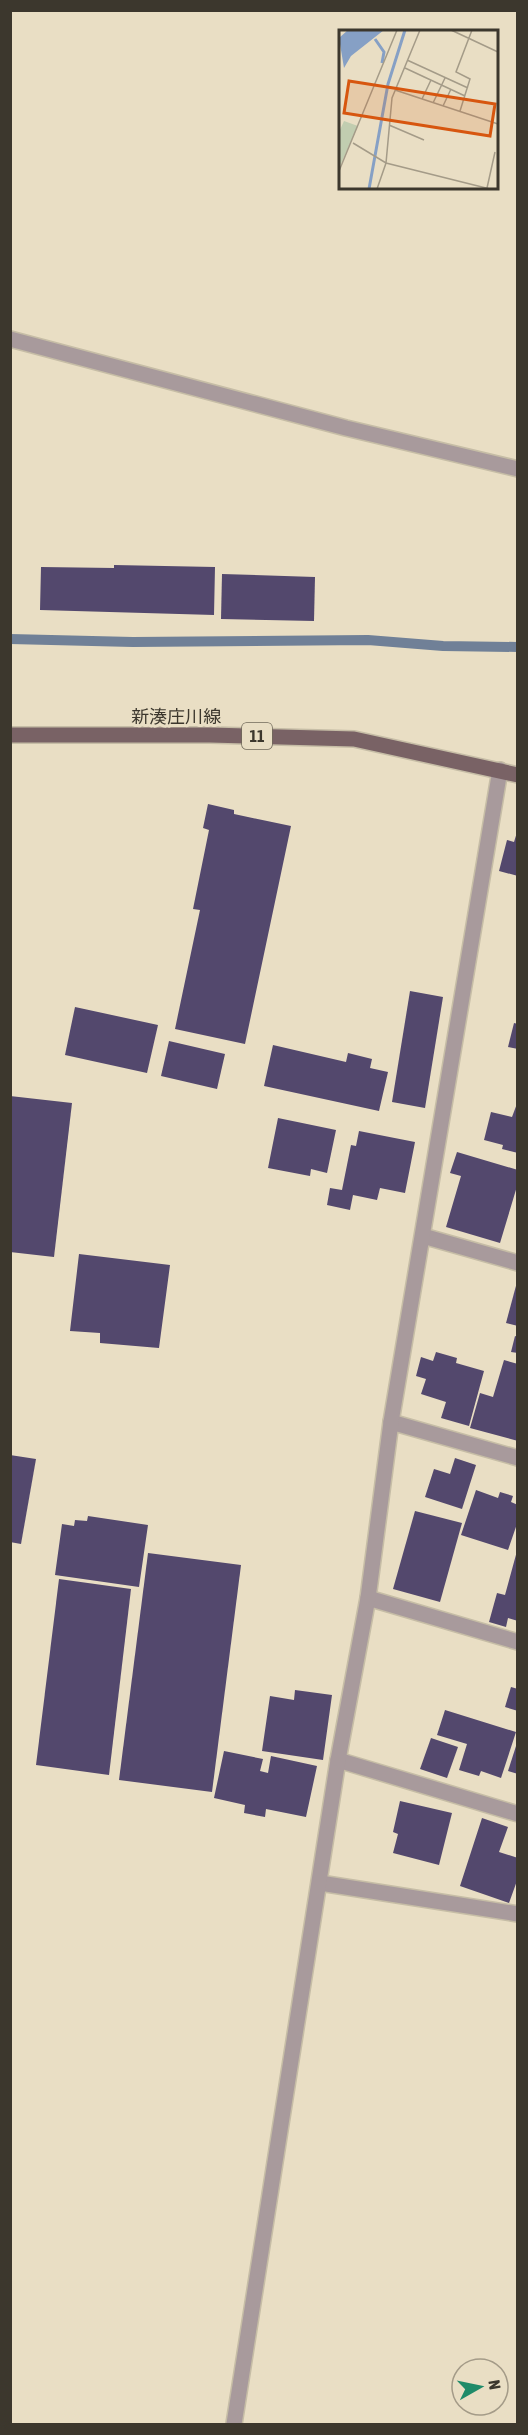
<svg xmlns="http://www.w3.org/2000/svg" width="528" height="2435" font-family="'Asap Condensed','Noto Sans JP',sans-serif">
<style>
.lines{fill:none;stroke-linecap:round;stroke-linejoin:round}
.stream{stroke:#708097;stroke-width:10}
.building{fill:#53486d}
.service-casing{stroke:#c6bda6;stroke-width:18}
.minor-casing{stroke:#c6bda6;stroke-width:18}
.primary-casing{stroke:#c6bda6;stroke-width:18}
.service{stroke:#a89a9c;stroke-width:15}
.minor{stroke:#a89a9c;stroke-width:15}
.primary{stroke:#796265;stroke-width:15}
.labels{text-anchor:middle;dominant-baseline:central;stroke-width:6;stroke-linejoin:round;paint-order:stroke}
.shield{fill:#e9dec4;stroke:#70695a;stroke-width:1.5}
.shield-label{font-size:16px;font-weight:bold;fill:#3c372d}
.street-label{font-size:18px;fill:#3c372d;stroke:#e9dec4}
.inset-river{fill:none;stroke:#86a0c5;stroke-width:3}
.inset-road{fill:none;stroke:#a49b88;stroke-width:1.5}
.view{fill:#d7560f;fill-opacity:0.15;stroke:#d7560f;stroke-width:3}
.inset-edge{fill:none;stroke:#3c372d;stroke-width:3}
</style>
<rect width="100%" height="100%" fill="#e9dec4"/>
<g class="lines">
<polyline class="stream" points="10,639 133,642 368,640 443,646 518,647"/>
</g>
<g class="building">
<polygon points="114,565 215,567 214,615 40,610 41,567 114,568"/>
<polygon points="222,574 315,577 314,621 221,619"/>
<polygon points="208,804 234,810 234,814 291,826 245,1044 175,1029 200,910 193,909 209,830 203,828"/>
<polygon points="518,829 518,876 499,871 507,840 514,842"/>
<polygon points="410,991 443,997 425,1108 392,1102"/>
<polygon points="75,1007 158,1025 147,1073 65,1055"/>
<polygon points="514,1023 518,1024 518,1049 508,1047"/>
<polygon points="169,1041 225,1054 217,1089 161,1076"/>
<polygon points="273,1045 346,1062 348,1053 372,1059 370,1068 388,1072 379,1111 264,1086"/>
<polygon points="10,1096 72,1103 54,1257 10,1252"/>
<polygon points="518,1101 518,1153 502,1149 503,1145 484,1140 491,1112 512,1117"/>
<polygon points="278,1118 336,1130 327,1173 311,1169 310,1176 268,1168"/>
<polygon points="359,1131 415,1142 405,1193 380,1188 377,1200 353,1195 350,1210 327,1205 330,1188 342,1190 351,1145 356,1146"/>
<polygon points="457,1152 518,1170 518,1183 500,1243 446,1227 461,1176 450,1173"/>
<polygon points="79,1254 170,1265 159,1348 100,1343 100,1333 70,1331"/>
<polygon points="517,1282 518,1282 518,1326 506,1323"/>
<polygon points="515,1336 518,1337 518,1353 511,1352"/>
<polygon points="436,1352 457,1358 456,1363 484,1371 469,1426 441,1418 446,1402 421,1394 426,1379 416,1376 421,1357 433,1361"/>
<polygon points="504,1360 518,1364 518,1441 470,1428 480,1393 493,1397"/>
<polygon points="10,1455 36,1459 21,1544 10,1542"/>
<polygon points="455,1458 476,1465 462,1509 425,1497 434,1469 450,1474"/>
<polygon points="476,1490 498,1498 500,1492 513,1496 511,1502 518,1505 518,1521 508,1550 461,1535"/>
<polygon points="415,1511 462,1523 440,1602 393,1589"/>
<polygon points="88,1516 148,1525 139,1587 55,1575 62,1524 74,1526 75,1520 87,1521"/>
<polygon points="517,1551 518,1621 508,1618 506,1627 489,1622 497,1593 505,1595"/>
<polygon points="148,1553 241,1565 212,1792 119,1780"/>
<polygon points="59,1579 131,1589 109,1775 36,1765"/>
<polygon points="511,1687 518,1689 518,1711 505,1707"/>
<polygon points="295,1690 332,1695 323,1760 262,1751 270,1696 294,1700"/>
<polygon points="445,1710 516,1732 501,1778 481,1771 479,1776 459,1770 467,1744 437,1735"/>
<polygon points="431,1738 458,1747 447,1778 420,1769"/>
<polygon points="517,1743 518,1743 518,1774 508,1771"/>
<polygon points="224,1751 263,1759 260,1771 268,1773 271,1756 317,1766 306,1817 266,1809 265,1817 244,1813 245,1805 214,1798"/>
<polygon points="400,1801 452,1813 439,1865 393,1853 398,1834 393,1832"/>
<polygon points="482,1818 508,1827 499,1852 518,1858 518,1878 509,1903 460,1886"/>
</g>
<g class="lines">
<g class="service-casing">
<polyline id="service" points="320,1883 518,1914"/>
</g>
<g class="minor-casing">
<g id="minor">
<polyline points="10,339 346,428 518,469"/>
<polyline points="423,1236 518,1263"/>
<polyline points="391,1422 518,1458"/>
<polyline points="368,1598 518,1642"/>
<polyline points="338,1760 518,1814"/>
<polyline points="234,2424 338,1760 368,1598 391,1422 500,770"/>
</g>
</g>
<g class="primary-casing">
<polyline id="primary" points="10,735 210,735 354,739 518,775"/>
</g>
<use href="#service" class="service"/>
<use href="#minor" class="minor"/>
<use href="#primary" class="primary"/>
</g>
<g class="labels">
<rect class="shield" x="242" y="723" width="30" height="26" rx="4.5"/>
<g class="shield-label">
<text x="257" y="736">11</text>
</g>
<g class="street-label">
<text x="176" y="716">新湊庄川線</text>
</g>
</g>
<g transform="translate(339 30)">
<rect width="159" height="159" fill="#e9dec4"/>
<path d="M5,91L19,96L0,138V102Z" fill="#c1cdb0"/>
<path d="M9,0H45L12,26L5,38L0,8Z" fill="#86a0c5"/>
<path class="inset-river" d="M36,9L45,22L43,33M30,159L49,54L66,0"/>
<path class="inset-road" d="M112,0L159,22M68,30L129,58M66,38L126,66M56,60L159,94M83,69L92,50M94,73L106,48M104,76L112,59M121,81L131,49L117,42L133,0M50,95L85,110M14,113L47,133L151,159M0,141L58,0M148,158L156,122M38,159L47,133L53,68L81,0"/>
<path class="view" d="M10,51L156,74L151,106L5,83Z"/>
<rect width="159" height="159" class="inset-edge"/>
</g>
<rect width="528" height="2435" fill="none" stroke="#3c372d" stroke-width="24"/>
<g transform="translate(480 2387) rotate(81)"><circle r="28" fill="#e9dec4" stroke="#a49b88" stroke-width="1.5"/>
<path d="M0-4.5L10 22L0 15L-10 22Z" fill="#1f8b69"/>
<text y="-9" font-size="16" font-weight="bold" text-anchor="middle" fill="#3c372d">N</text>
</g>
</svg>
